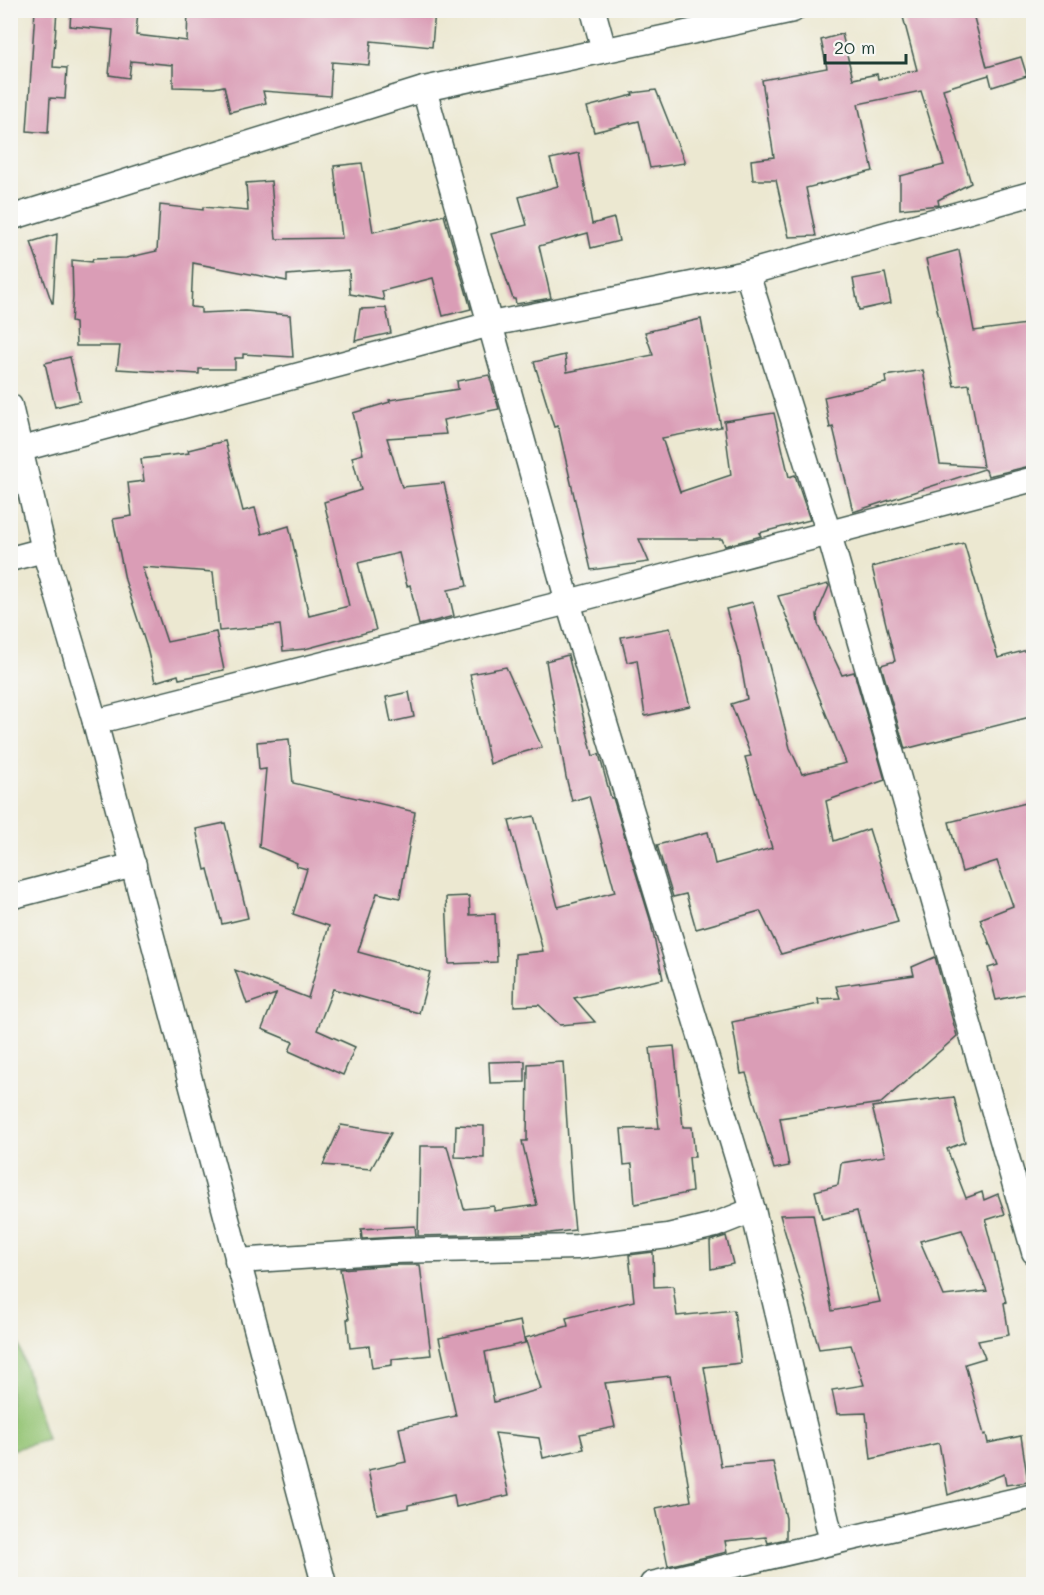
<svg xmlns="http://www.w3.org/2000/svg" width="1044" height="1595" font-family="Mali,sans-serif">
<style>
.green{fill:#94c474;stroke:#5a8054;stroke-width:1.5}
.building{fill:#da9db6;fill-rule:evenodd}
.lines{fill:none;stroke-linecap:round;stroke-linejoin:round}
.street-casing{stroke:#3e574c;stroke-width:27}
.street{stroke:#fff;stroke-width:24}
</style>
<rect width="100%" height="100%" fill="#f6f6f2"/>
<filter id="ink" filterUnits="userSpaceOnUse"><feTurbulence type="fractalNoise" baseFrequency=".0167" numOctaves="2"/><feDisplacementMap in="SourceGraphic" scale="12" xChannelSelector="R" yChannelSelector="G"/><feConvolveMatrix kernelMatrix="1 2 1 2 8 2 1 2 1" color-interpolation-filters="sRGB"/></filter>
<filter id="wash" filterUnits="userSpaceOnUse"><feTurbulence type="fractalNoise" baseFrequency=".008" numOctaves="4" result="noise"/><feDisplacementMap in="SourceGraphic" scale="24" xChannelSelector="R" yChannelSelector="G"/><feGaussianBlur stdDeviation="1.35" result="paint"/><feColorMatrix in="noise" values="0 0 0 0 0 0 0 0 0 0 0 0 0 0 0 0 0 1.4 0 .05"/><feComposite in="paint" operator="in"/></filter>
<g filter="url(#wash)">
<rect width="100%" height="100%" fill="#ece8d1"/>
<polygon class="green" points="10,1315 47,1440 11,1450 10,1450"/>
<g id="blocks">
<g class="building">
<polygon points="35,10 57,10 53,67 67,68 65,99 50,98 48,133 27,131"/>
<polygon points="71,10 138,10 136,35 187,41 188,10 435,10 432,47 371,41 369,65 332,62 330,96 263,91 266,103 230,112 224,86 214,88 173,87 173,65 131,61 129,78 109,75 113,30 70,26"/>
<polygon points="927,10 972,10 987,67 1021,57 1027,76 992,87 989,75 943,89 971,183 938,200 939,205 900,209 900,176 944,165 921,91 858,104 873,171 806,188 816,236 789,237 776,180 753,180 751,160 774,157 762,80 827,68 821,40 842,34 853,79 877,74 878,79 917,70 903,17"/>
<polygon points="656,90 685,163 650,168 639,121 594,132 587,107 633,95 632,93"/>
<polygon points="579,153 592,224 614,218 619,241 591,248 588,233 539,246 551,298 516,304 515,299 513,299 491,234 527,225 519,197 558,186 550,159"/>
<polygon points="362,163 373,232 444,215 471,309 443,316 433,278 382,291 384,300 350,294 349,270 287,275 287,281 193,263 191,307 201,308 201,313 245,311 290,315 293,357 243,354 243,358 235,358 235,369 199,369 199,374 117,369 120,346 76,346 75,323 71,322 73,297 72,260 92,262 93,259 126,258 157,251 160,205 203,210 203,207 248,211 246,183 271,181 276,239 342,238 334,166"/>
<polygon points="57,234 53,303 52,303 31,242"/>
<polygon points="959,250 974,331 1034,323 1034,465 988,476 986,470 984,469 853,512 833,427 830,428 824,397 886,383 885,376 923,370 940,464 983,467 969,384 954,386 926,259"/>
<polygon points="885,273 891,303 859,310 853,279"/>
<polygon points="386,308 391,333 355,341 360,309"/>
<polygon points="701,319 721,427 662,438 680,492 731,475 724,421 774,413 789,477 795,475 810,520 759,533 761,536 725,546 722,539 639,539 649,562 591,570 558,426 554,427 534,362 565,355 567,372 653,355 645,332"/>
<polygon points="70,357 80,401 55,407 45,363"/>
<polygon points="489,375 499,409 443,420 446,434 387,438 402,487 444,483 467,586 448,590 454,616 419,625 410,585 407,586 399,553 358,563 376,630 305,649 283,651 280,625 219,631 213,572 142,567 167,642 216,632 224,670 179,679 178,675 155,682 147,648 125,580 113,519 132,516 128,483 144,481 141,459 189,453 188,450 225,441 243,511 255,508 262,534 289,526 309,616 349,606 324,502 361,490 352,457 363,454 353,413 390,402 389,400 458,389 457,381"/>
<polygon points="964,543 998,658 1034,648 1034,716 905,749 881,665 895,661 872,567"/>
<polygon points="828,584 829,586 817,614 818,624 842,675 854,672 885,780 826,801 834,841 869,829 898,922 781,954 760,911 696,929 686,894 673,897 657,845 708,832 715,864 772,848 745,757 751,756 731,704 747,699 740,659 726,609 753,602 790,748 802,774 846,763 778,596"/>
<polygon points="670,628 690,706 645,716 637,660 627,662 621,637"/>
<polygon points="568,655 593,756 599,754 611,798 613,798 650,919 663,979 574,998 595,1022 560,1025 539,1005 514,1006 515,954 543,951 509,821 534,816 558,907 615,892 589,796 572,801 566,777 546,661"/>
<polygon points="506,667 542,747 510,756 490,764 470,674"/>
<polygon points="409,692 414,717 391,722 386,697"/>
<polygon points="289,739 293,783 415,812 400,898 377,893 358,952 430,972 419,1013 333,989 317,1030 355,1047 343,1075 289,1051 293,1042 262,1029 276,994 247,1004 235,970 308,998 329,926 293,914 307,869 296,866 297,863 259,847 266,769 259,770 257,742"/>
<polygon points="1034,801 1034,992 996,1000 988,968 998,965 980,919 1013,906 997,861 962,872 949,822"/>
<polygon points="225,823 248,918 222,924 208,869 205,870 196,829"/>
<polygon points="469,896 470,915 495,914 497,962 449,964 446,897"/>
<polygon points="935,957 957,1036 881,1103 780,1118 789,1166 774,1169 746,1073 741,1074 732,1022 819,1004 818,999 840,998 836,986 914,975 912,967"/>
<polygon points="674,1046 683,1127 692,1127 695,1157 689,1157 692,1192 635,1204 632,1164 624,1165 621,1129 659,1128 650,1048"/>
<polygon points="525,1061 525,1082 490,1083 489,1062"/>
<polygon points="563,1062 572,1201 575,1230 550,1233 418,1236 420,1146 447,1146 464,1209 494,1206 494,1211 537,1205 522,1141 527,1141 528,1064"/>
<path d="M954,1097L965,1142L947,1149L966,1198L982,1192L984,1200L998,1194L1005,1214L986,1220L988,1224H986L1006,1302L1004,1303L1009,1335L978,1341L985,1358L965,1364L984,1435L986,1434L988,1443L1021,1436L1028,1482L1006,1485L1004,1474L948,1495L939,1443L871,1459L866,1413L837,1414L832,1390L864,1385L851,1345L819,1349L780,1215L813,1214L832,1311L880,1302L857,1211L822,1219L815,1191L838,1185L841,1163L885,1156L872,1107ZM962,1230L987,1291L944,1296L920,1241Z"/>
<polygon points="341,1125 391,1133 371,1169 323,1165"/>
<polygon points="456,1125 484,1126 484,1158 455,1157"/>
<polygon points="415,1226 416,1236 362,1239 361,1229"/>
<polygon points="726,1236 733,1264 711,1269 710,1241"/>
<polygon points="653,1252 654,1287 673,1286 677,1316 734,1310 741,1363 704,1367 721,1466 773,1462 786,1518 786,1539 768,1543 766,1537 725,1541 727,1552 668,1566 656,1508 691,1501 670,1376 605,1383 615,1427 580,1434 584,1449 543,1458 539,1438 495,1433 509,1495 456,1507 454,1495 408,1505 408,1508 377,1514 368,1470 406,1462 399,1428 456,1416 439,1338 520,1321 525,1343 485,1352 494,1402 541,1389 525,1338 568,1326 566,1318 634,1301 629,1255"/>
<polygon points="393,1265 420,1265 431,1355 392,1359 392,1365 372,1368 369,1346 350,1348 347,1319 349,1319 340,1269"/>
</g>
</g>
</g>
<g filter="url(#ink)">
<use href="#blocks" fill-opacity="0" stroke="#3e574c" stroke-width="1.5"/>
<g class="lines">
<g class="street-casing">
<g id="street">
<polyline points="593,10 604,50"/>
<polyline points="424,89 568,602 753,1210 832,1542"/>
<polyline points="10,218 424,89 793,10"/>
<polyline points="747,273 829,534 1034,1252"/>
<polyline points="10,406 44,550 95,722 324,1584"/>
<polyline points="22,449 491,324 747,273 1034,193"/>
<polyline points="10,559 44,550"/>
<polyline points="95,722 568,602 1034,479"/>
<polyline points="10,897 134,865"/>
<polyline points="237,1261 392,1251 577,1247 668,1236 715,1225 753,1210"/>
<polyline points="652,1584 1034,1496"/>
</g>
</g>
<use href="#street" class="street"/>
</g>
</g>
<rect width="1044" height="1595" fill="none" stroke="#f6f6f2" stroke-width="36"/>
<path d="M825 54v9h81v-9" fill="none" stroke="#1f3d34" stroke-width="3"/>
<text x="834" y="54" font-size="18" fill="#1f3d34" stroke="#f6f6f2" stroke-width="4.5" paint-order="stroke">20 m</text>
</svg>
